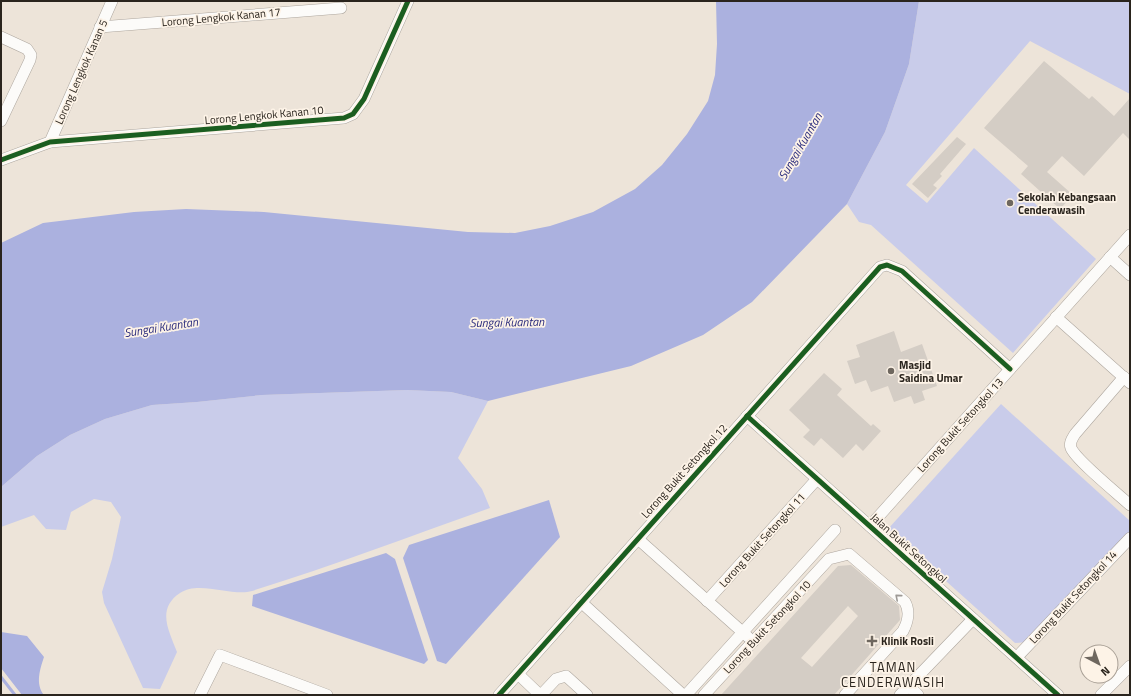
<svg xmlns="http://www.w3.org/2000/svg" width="1131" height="696" font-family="'Titillium Web',sans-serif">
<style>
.green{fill:#c9ccea}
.water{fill:#abb1df}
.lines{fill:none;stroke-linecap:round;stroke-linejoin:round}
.stream{stroke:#abb1df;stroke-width:3}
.building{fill:#d4cdc5;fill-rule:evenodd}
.minor-casing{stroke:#ada69e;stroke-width:12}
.minor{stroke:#fcfbf9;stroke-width:11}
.cycleway-casing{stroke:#fdf3e7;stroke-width:8}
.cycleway{stroke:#1b5e20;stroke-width:5}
.oneway{stroke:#9e9a96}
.poi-dot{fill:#6e675f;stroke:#fdf3e7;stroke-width:1.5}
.labels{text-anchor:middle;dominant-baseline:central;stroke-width:3.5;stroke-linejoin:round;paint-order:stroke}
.street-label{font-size:11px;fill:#2a241d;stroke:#fdf3e7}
.poi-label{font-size:11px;font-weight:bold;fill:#2a241d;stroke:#fdf3e7;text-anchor:start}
.water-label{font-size:12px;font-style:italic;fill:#292a7c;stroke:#fdf3e7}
.quarter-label{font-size:13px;letter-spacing:1px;fill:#2a241d;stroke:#fdf3e7}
</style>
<rect width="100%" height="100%" fill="#ede4d9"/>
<g class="green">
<polygon points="919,1 1130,1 1130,94 1030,41 906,185 927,203 974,148 1096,259 1013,353 871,225 859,222 847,204 885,132 909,64"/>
<path d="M407,390L451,392L488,401L458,458L482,489L490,508C411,536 332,566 252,591C233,597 199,580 180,593C156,609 169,631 177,652L160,689L143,688L104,603L102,592L112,559L121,517L111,502L94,499L71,512L66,530L46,529L34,515L1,527V487L37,456L70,435L105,419L152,405L197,402L262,395Z"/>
<polygon points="1001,404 1130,521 1130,533 1028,642 1015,643 888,529"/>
</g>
<g class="water">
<polygon points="716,1 919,1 909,64 885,132 847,204 752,302 703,335 631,366 488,401 451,392 407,390 262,395 197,402 152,405 105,419 70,435 37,456 1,487 1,243 43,223 134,212 186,209 264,212 468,232 515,233 550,226 593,212 635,189 662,165 687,134 708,101 715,75 717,44"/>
<polygon points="549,500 560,537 446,664 437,661 403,558 409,545"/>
<polygon points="386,553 395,559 428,660 424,664 252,606 253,595"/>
<path d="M1,632L27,636L44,657C40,669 35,684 44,695H22L1,668Z"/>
</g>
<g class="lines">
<polyline class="stream" points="1,677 15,695"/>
</g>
<g class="building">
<polygon points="1044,61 1089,99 1092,96 1114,116 1130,98 1130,140 1123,133 1084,176 1062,156 1047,172 1073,195 1060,209 1021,174 1028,166 984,128"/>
<polygon points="957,137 966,144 940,174 942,176 933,185 937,188 928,198 912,184"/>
<polygon points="894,331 901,352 922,344 937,386 922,391 925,400 914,404 911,396 894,402 888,386 871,392 866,380 855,384 847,361 860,357 856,345"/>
<polygon points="824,373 842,389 837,395 871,426 873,424 881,431 863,451 856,444 843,458 821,438 814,446 803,437 810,430 789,410"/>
<path d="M851,565L899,606L900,620L834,695H721L838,566ZM848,606L858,616L812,667L801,658Z"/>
</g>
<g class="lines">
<g class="minor-casing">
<g id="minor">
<polyline points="100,27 341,8"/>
<polyline points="1,37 27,49 31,55 30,60 1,121"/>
<polyline points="50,142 112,1"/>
<polyline points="1,160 50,142 344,118 353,114 364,99 408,1"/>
<polyline points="1110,257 1130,275"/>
<polyline points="1056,317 1130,383"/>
<path d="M1124,377L1075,434C1072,439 1069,443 1071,448C1076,460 1118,494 1130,505"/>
<polyline points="747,416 1058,695"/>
<polyline points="870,526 1130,235"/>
<polyline points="638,539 748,637"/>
<polyline points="707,601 817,479"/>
<polyline points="581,602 683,695"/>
<polyline points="1017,657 1130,538"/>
<polyline points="518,674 540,695"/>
<polyline points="909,686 918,695"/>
<polyline points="200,695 220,655 327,695"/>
<polyline points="499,695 880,267 887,265 902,271 1010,369"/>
<polyline points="541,695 556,679 566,676 587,695"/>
<polyline points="686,695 835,530"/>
<path d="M704,695L829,559L849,554L905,602C910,611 908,622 903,631L845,695"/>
<polyline points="900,695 973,619"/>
<polyline points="1101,695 1130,666"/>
</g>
</g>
<use href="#minor" class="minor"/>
<g class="cycleway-casing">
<g id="cycleway">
<polyline points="1,160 50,142 344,118 353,114 364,99 408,1"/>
<polyline points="747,416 1058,695"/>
<polyline points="499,695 880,267 887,265 902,271 1010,369"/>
</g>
</g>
<use href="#cycleway" class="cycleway"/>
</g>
<defs><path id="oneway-chevron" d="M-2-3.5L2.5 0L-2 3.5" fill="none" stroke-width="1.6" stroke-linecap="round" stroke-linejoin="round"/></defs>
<use class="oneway" href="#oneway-chevron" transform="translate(898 597) rotate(-139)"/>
<g class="poi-dot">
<circle cx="1010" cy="203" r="4"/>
<circle cx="891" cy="371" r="4"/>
<path d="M870 635h4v4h4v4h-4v4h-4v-4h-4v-4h4z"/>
</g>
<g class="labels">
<g class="street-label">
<text transform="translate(221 17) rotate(-5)">Lorong Lengkok Kanan 17</text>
<text transform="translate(81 72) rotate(-66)">Lorong Lengkok Kanan 5</text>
<text transform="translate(264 115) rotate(-5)">Lorong Lengkok Kanan 10</text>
<text transform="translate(960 425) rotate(-48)">Lorong Bukit Setongkol 13</text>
<text transform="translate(684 471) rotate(-48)">Lorong Bukit Setongkol 12</text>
<text transform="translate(762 540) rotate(-48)">Lorong Bukit Setongkol 11</text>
<text transform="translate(909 548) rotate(42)">Jalan Bukit Setongkol</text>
<text transform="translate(1073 597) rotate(-47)">Lorong Bukit Setongkol 14</text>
<text transform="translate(767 627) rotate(-47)">Lorong Bukit Setongkol 10</text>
</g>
<g class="poi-label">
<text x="1018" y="197">Sekolah Kebangsaan<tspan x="1018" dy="13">Cenderawasih</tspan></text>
<text x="899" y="365">Masjid<tspan x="899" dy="13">Saidina Umar</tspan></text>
<text x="881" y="641">Klinik Rosli</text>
</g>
<g class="water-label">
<text transform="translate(800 146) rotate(-60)">Sungai Kuantan</text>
<text transform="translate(507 322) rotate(-1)">Sungai Kuantan</text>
<text transform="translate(161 327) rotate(-9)">Sungai Kuantan</text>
</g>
<g class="quarter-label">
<text x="893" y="667">TAMAN<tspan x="893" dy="15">CENDERAWASIH</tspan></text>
</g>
</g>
<rect width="1131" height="696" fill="none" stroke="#2a241d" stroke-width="4"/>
<g transform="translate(1099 664) rotate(139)"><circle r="19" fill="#fdf3e7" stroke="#a9a096"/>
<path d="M0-3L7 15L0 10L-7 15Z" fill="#6e675f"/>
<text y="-6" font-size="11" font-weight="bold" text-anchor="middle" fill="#2a241d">N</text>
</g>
</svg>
